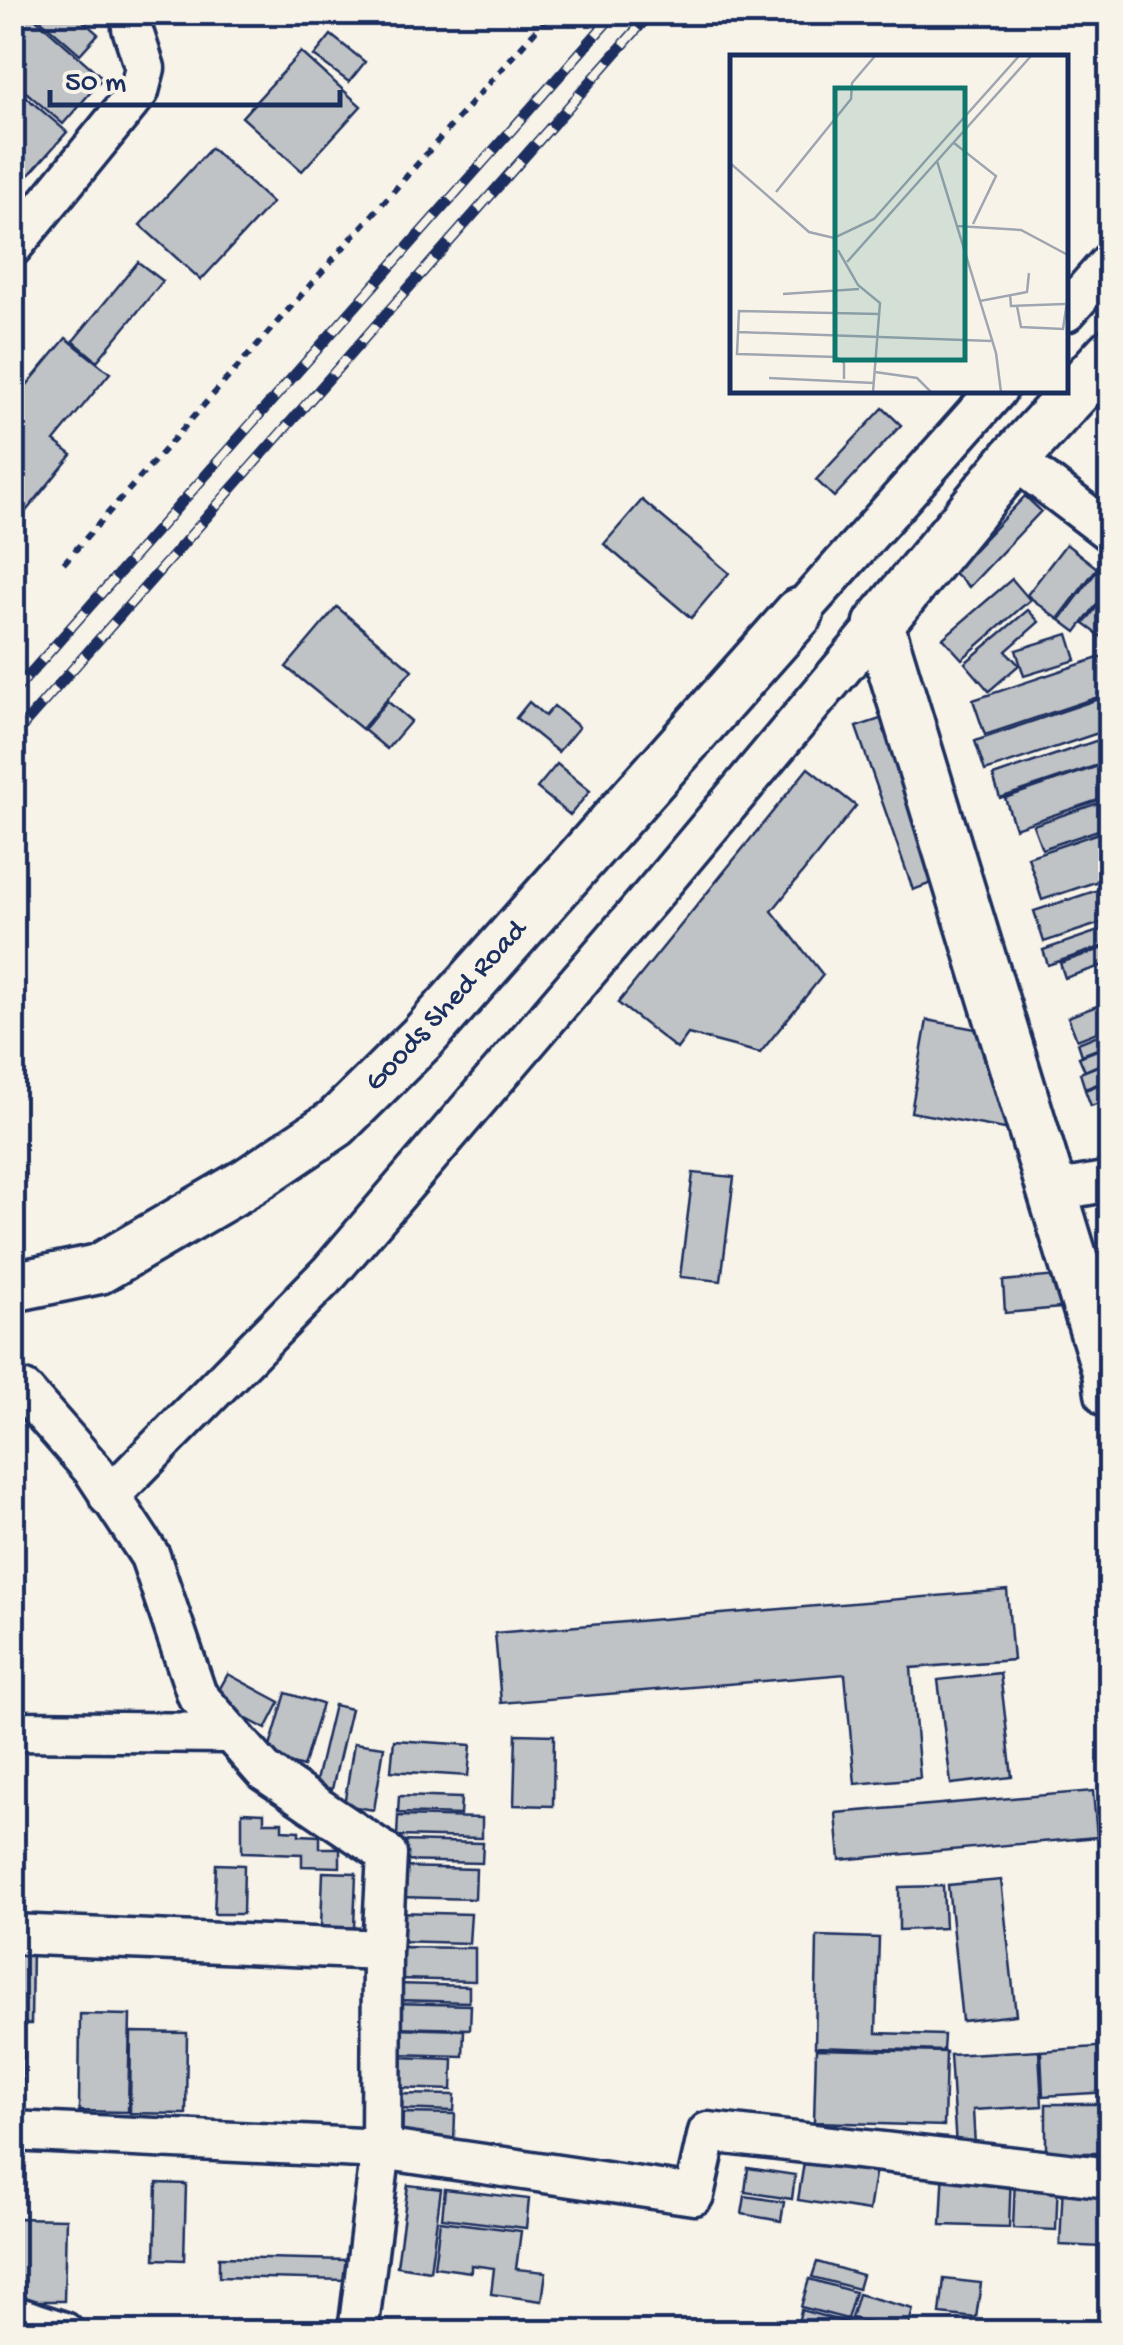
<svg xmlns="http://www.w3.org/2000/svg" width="1123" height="2345" font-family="'Gochi Hand',sans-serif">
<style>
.building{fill:#c0c3c5;stroke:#1b2f5e;stroke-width:2.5}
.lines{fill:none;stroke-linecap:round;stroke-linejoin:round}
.minor-casing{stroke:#1b2f5e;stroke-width:45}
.major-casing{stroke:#1b2f5e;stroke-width:55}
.path{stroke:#1b2f5e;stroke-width:6;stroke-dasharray:8 8;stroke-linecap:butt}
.minor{stroke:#f7f3e8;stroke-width:38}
.major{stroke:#f7f3e8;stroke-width:48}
.rail-casing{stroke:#1b2f5e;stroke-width:11}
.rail{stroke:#f7f3e8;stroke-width:8;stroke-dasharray:22;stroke-linecap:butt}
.labels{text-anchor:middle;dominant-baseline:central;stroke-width:8;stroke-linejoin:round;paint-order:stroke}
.street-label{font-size:30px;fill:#1b2f5e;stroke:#f7f3e8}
.inset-road{fill:none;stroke:#9fa5b1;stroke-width:2.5}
.view{fill:#0f766e;fill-opacity:0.15;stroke:#0f766e;stroke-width:5}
.inset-edge{fill:none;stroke:#1b2f5e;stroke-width:5}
</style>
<rect width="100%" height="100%" fill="#f7f3e8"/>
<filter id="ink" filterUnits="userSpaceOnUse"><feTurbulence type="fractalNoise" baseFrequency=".01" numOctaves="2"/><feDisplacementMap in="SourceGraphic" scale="20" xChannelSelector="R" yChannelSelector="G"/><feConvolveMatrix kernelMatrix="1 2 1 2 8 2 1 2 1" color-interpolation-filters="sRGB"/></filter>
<g filter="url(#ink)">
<g class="building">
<polygon points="18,12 28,12 103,78 63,124 12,80 12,19"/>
<polygon points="32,12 73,12 98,34 80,54"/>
<polygon points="331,35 365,62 349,82 314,56"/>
<polygon points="301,52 361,106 302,171 242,117"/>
<polygon points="12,85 67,132 12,194"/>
<polygon points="211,148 272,203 201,280 140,225"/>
<polygon points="138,262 163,281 97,361 73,341"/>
<polygon points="66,338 110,373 54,441 72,455 18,521 12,517 12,403"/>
<polygon points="883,408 901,425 834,497 816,480"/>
<polygon points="1025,496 1041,511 969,587 953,572"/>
<polygon points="642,500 729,573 691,618 604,544"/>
<polygon points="1066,544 1097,568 1058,619 1027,595"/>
<polygon points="1102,564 1110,570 1110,587 1076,632 1060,620"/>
<polygon points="1012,579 1030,600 962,659 943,638"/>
<polygon points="1110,589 1110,643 1084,624"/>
<polygon points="337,607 412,670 362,729 286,667"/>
<polygon points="1028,610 1039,622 1006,651 1019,665 989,691 965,663"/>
<polygon points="1068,634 1076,660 1024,676 1016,650"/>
<polygon points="1110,654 1110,693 985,735 973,700"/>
<polygon points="1110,695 1110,729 985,771 975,741"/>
<polygon points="387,701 411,721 387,749 364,730"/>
<polygon points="529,702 545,716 554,706 579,727 558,752 516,718"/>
<polygon points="883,718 940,880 913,890 856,727"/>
<polygon points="1110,736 1110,761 1000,798 993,776"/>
<polygon points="1110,762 1110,796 1015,828 1005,798"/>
<polygon points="557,764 590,791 570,815 537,788"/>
<polygon points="808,768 856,806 772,911 823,975 760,1053 688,1034 677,1049 618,1003"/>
<polygon points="1110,799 1110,826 1042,849 1033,825"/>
<polygon points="1110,829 1110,877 1042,900 1028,857"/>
<polygon points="1110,886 1110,920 1044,942 1034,911"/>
<polygon points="1110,927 1110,944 1048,965 1043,950"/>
<polygon points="1110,946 1110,963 1065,978 1060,963"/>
<polygon points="1110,1001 1110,1027 1077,1040 1068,1017"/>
<polygon points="927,1020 992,1032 1010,1130 911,1112"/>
<polygon points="1110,1030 1110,1044 1082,1055 1078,1043"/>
<polygon points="1110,1045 1110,1060 1085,1071 1079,1057"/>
<polygon points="1110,1061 1110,1079 1085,1089 1080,1073"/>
<polygon points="1110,1080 1110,1099 1091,1106 1085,1090"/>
<polygon points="693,1173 734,1177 721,1281 680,1277"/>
<polygon points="1068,1275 1071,1307 1005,1313 1003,1281"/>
<polygon points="1007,1590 1013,1660 911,1668 920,1778 855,1784 845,1674 501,1703 495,1633"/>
<polygon points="1000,1673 1012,1777 951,1784 938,1680"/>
<polygon points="228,1674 280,1702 266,1729 213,1701"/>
<polygon points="286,1693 322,1704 303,1767 267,1757"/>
<polygon points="334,1705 351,1709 332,1789 315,1785"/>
<polygon points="516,1734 554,1735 553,1806 514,1805"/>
<polygon points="394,1740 471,1745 468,1776 391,1771"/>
<polygon points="354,1743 384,1747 374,1810 344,1805"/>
<polygon points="1093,1791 1097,1837 840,1860 836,1813"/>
<polygon points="399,1796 461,1798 460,1815 398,1813"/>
<rect x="1099" y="1802" width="11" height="31"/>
<polygon points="242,1812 264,1813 264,1822 282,1822 282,1830 299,1831 299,1835 320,1836 320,1848 340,1848 340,1867 302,1866 302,1854 242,1852"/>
<polygon points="398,1816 482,1818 482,1838 397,1836"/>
<polygon points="398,1841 483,1843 482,1863 398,1861"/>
<polygon points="216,1864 244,1865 243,1914 214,1914"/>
<polygon points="400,1867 476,1869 475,1899 398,1897"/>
<polygon points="323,1872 356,1873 354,1928 321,1927"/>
<polygon points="1001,1880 1016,2015 962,2021 948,1885"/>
<polygon points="943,1886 945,1928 899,1930 899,1887"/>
<polygon points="394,1912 471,1914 469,1943 394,1941"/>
<polygon points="817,1936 879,1938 876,2033 944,2035 943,2051 815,2047"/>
<polygon points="12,1944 32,1944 31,2024 12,2024"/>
<polygon points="398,1947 475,1948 475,1981 398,1979"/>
<polygon points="397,1984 469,1986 469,2002 396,2000"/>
<polygon points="392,2003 471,2005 470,2029 391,2027"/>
<polygon points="80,2014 130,2015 128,2112 79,2111"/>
<polygon points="395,2028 464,2030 463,2056 395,2054"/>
<polygon points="12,2029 24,2029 22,2113 12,2113"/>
<polygon points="131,2032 187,2033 186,2114 130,2113"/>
<polygon points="1110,2046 1110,2092 1043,2096 1041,2051"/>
<polygon points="816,2049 946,2052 944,2126 814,2122"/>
<polygon points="1039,2050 1042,2106 973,2110 975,2146 956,2147 950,2055"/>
<polygon points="397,2057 453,2059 452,2090 397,2088"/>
<polygon points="397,2094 455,2095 454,2111 397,2109"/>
<rect x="1046" y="2104" width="64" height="49"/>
<polygon points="403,2113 455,2114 454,2142 402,2140"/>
<polygon points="806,2150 877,2162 869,2211 798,2200"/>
<polygon points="944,2167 1011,2171 1009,2227 941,2225"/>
<polygon points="748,2168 795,2175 792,2199 745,2192"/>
<polygon points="1015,2178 1058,2180 1056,2230 1013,2228"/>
<polygon points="157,2183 186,2184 184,2260 155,2259"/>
<polygon points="1063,2183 1105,2185 1102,2247 1060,2245"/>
<polygon points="408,2185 441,2189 430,2271 397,2266"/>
<polygon points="445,2189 529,2199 526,2228 442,2218"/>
<polygon points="1107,2189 1110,2189 1110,2253 1104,2253"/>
<polygon points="745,2196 784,2202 781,2221 742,2214"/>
<polygon points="16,2218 66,2219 64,2301 14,2301"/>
<polygon points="440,2221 521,2231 516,2269 546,2272 542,2301 491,2294 494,2268 471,2265 471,2272 434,2267"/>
<polygon points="219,2257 347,2260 347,2280 219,2277"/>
<polygon points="817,2262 862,2275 858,2289 812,2277"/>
<polygon points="809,2279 855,2292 847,2319 801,2307"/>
<polygon points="944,2279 981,2283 976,2318 940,2314"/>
<polygon points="858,2294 913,2309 907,2332 851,2318"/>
<polygon points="801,2310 855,2325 853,2332 796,2332"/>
</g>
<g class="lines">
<g class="minor-casing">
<g id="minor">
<polyline points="12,247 139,91 145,68 132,28 134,12"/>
<polyline points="1066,312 1110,262"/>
<polyline points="1014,459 1110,532"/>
<polyline points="799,613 997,390"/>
<polyline points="1055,1191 1110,1181"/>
<polyline points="24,1391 94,1471 150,1556 197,1695 264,1771 387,1854 382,1950 381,2149 358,2332"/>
<polyline points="109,1497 330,1272 654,893 879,624"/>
<polyline points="12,1731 227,1733"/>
<polyline points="12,1934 382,1950"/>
<polyline points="12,2131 381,2149 694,2195 708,2132 1110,2178"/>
<polyline points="12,2315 64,2332"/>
</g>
</g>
<g class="major-casing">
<g id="major">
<polyline points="1110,354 1014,459 879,624 1107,1371 1110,1393"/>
<polyline points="12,1287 99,1269 250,1181 336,1123 423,1037 799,613"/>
</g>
</g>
<polyline class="path" points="64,563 552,12"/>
<use href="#minor" class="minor"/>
<use href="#major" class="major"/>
<g class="rail-casing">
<g id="rail">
<polyline points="12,694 616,12"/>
<polyline points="12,738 652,12"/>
</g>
</g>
<use href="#rail" class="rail"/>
</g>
</g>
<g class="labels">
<g class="street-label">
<text transform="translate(447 1007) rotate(-47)">Goods Shed Road</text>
</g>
</g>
<g transform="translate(730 55)">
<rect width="338" height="338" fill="#f7f3e8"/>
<path class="inset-road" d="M224,88L266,121L243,169M197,104L289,1M0,108L79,177L104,183L144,164L197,104M46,137L121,44L122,28L145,1M227,171L291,175L338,200M108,195L128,230L150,248L143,337M117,207L207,106M53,239L129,234M280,239L281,251L335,249M250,246L297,237L299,218M287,251L291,272L333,274L338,240M8,277L261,286M145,317L187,323L201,337M39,323L144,328M114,324V308L106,302L7,299L9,256L149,259M271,337L266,298L207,106L301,1"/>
<path class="view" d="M105,33H235V305H105Z"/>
<rect width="338" height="338" class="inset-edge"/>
</g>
<rect width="1123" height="2345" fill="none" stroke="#f7f3e8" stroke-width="50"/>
<rect x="25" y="25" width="1073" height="2295" fill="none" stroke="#1b2f5e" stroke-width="4" filter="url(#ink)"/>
<path d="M50 90v15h290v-15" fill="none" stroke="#1b2f5e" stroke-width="5"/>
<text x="65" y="90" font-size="30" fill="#1b2f5e" stroke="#f7f3e8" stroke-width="8" paint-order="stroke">50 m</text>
</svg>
